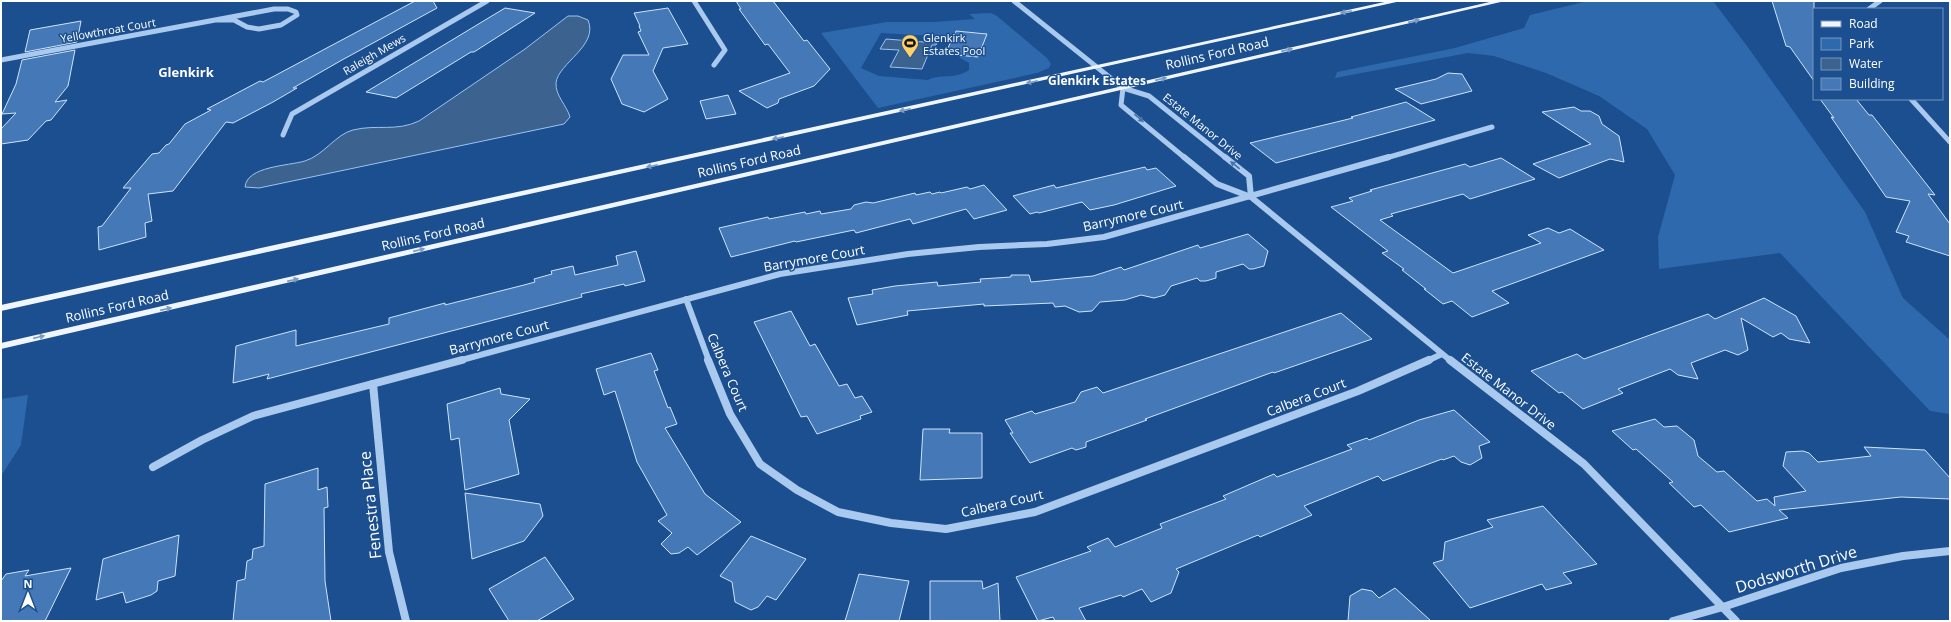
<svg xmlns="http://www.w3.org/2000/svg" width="1951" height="622" font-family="'Open Sans',sans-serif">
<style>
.green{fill:#2e69ad;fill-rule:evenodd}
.water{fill:#3c6290;stroke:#9cc4f0}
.building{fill:#4478b7;stroke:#cfe3fa}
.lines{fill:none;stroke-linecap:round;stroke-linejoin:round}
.minor-far2{stroke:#a9c9ee;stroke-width:5}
.minor-far1{stroke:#a9c9ee;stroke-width:6}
.minor{stroke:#a9c9ee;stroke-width:8}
.major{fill:#f0f6ff;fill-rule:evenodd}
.oneway{fill:#7b9ac1}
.oneway2{fill:#4674ac}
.labels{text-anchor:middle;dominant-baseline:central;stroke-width:3;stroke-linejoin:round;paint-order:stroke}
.far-street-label{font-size:11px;fill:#fff;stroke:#1b4f8f}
.far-poi-label{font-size:11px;fill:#fff;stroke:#1b4f8f;text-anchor:start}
.far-neighbourhood-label{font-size:12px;font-weight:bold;fill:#fff;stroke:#1b4f8f}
.street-label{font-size:13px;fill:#fff;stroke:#1b4f8f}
.far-quarter-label{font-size:13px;font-weight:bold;fill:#fff;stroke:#1b4f8f}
.near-street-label{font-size:16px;fill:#fff;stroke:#1b4f8f}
</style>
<rect width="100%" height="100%" fill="#1b4f8f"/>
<g class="green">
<polygon points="1588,1 1713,1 1747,46 1865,212 1903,298 1950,340 1950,414 1930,411 1780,253 1659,269 1658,237 1675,175 1647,129 1599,96 1546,73 1494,56 1468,53 1335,78 1337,72 1455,48 1524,28 1530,15"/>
<path d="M991,13L997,16L1047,58L1051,64L1049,68L1037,73L878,108L821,33L887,22H934L975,19L969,14ZM956,31L984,33L959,55L960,58L969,63V70C955,80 941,73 928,80L879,76L861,68L881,33L950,37Z"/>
<polygon points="28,395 21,445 1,476 1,399"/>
</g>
<g class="water">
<path d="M568,16H578L588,20C599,46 558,63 556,83C555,95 567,106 570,117L564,124L259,188L245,187C247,166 288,166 305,161C324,155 336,134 353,130C377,124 396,132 419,121L525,49Z"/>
<polygon points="886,39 937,43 936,45 932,45 922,69 890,67 899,50 880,49"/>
</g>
<g class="building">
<polygon points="415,1 433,1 437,8 342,60 293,88 297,88 273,102 233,123 226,122 173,191 148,194 152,221 145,223 146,237 99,250 98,227 102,226 131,188 123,188 152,154 159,153 166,145 169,144 185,124 211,110 207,109 260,81 263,82"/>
<polygon points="736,1 773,1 804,41 807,40 830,69 814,86 779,99 778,103 767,108 739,91 790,73 768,44 765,45 739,9 741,9"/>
<polygon points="1772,1 1814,1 1814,81 1790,47 1786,46"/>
<polygon points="505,8 535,13 474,52 471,52 396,98 366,92"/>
<polygon points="668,8 688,44 663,48 653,71 668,99 644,112 622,104 611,79 623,55 649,55 638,32 641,31 639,26 640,26 634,13"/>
<polygon points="81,21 77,42 25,52 30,30"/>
<polygon points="956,31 987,34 978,57 945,54"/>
<polygon points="75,50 68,86 55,102 67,100 51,120 46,121 28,140 1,144 1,129 16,113 2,114 16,84 22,60"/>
<polygon points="1448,73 1462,74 1472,91 1421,104 1395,89 1436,79"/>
<polygon points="728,95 736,114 706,119 700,101"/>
<polygon points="1820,99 1856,99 1869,115 1872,115 1935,195 1928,194 1950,224 1950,256 1906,242 1909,236 1896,232 1910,201 1886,197 1831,117 1834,118"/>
<polygon points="1406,102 1435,120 1276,163 1250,143 1353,118 1351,117"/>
<polygon points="1574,107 1581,111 1590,111 1599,116 1602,124 1619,136 1624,162 1610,159 1559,178 1533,164 1591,144 1542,112"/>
<polygon points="1501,158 1535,179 1470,199 1463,194 1391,214 1393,216 1380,220 1453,273 1541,243 1528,235 1548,228 1559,233 1570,229 1604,250 1492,291 1509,303 1472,317 1452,301 1443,304 1424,289 1426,289 1402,270 1404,269 1382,253 1388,251 1331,207 1353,201 1349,198 1372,191 1370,190 1465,164 1470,167"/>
<polygon points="1145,167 1147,170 1156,168 1176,186 1114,205 1090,210 1082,202 1039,213 1037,212 1030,214 1013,196 1054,185 1056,188"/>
<polygon points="984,185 1007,210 974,219 966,209 913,224 910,219 856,233 854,230 796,242 795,241 731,257 719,228 768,217 769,219 805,212 806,214 820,211 821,214 851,209 854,205 866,202 873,203 915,193 916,195 930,192 932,194 940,192 941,193 967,187 970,189"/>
<polygon points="1248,234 1268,251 1264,266 1253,269 1249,269 1243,264 1216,272 1216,278 1206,281 1200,281 1197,278 1171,286 1165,295 1154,298 1141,295 1125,300 1100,302 1092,311 1079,312 1065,306 1055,307 1053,303 984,306 984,304 907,311 908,315 857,325 848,298 873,294 872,290 895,286 937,282 938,286 981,282 980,279 1011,277 1011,275 1029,275 1031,282 1093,276 1121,267 1124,270 1198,245 1200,248"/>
<polygon points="636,251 645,281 625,286 624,284 581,294 582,297 267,379 269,374 233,383 236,346 296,330 296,346 389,324 389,318 445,303 445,305 524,285 535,282 534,279 552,274 551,271 573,266 575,275 618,265 616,256"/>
<polygon points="1764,298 1796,316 1810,343 1789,339 1781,333 1773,337 1741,318 1748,350 1738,355 1725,350 1691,363 1698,379 1678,375 1670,369 1618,389 1623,393 1583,409 1562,392 1559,393 1531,371 1577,354 1584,359 1708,314 1715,319"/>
<polygon points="791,311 810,346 815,344 839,386 847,384 855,398 862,396 872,412 860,416 861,419 817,434 807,416 801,417 754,322"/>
<polygon points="1341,313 1372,339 1274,373 1273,372 1145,419 1147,420 1086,442 1086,447 1076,450 1072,448 1030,463 1010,433 1013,433 1005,420 1032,411 1035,414 1075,402 1081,392 1097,387 1103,393"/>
<polygon points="651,353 658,370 654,371 668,408 670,407 677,424 665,428 705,494 741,522 697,555 688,547 679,553 671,554 661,544 672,533 658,521 667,515 637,462 615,391 604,395 596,369"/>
<polygon points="500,388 501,394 530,399 509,420 519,474 465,490 459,438 451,440 447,404"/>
<polygon points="1454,410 1490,442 1479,446 1482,458 1470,465 1461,462 1454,456 1443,460 1442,459 1383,481 1378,476 1304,506 1312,515 1260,537 1258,535 1176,569 1179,572 1171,593 1151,602 1142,589 1123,597 1121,595 1079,608 1086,621 1055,621 1053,617 1038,621 1016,577 1091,551 1087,547 1108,538 1115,547 1162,528 1160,524 1226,499 1223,496 1274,474 1277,477 1352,449 1347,445 1367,438 1369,440 1419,420"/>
<polygon points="1655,419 1664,427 1677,426 1694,440 1698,456 1717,472 1724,471 1757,501 1767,499 1775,506 1774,497 1806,491 1783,466 1786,452 1803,451 1809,453 1818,462 1871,456 1864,447 1925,450 1950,478 1950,499 1901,497 1779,510 1788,518 1729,532 1701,505 1694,507 1669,483 1673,482 1636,449 1633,450 1612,431"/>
<polygon points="923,429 950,429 949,433 982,433 982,478 920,480"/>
<polygon points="318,468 318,490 327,487 328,507 324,508 325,581 331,621 233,621 237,581 245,579 247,561 252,559 253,549 264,546 265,484"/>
<polygon points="465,493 540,504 543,516 524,541 472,559"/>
<polygon points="1543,506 1597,564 1563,573 1572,583 1546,590 1542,584 1470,608 1433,563 1443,560 1445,542 1493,527 1487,520"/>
<polygon points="179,535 175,576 158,581 157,591 151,595 126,603 123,592 96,600 103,559"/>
<polygon points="751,536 806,559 776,600 767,596 758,607 751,610 735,602 732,582 720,576"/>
<polygon points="545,557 574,599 537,621 509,621 489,589"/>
<polygon points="71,568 45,621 1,621 1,581 6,574 29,570 25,576"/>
<polygon points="859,574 909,581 899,621 845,621"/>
<polygon points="930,581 982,581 983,589 998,583 1000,621 930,621"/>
<polygon points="1395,588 1431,621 1348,621 1350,596 1362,589 1372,591 1379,598"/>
</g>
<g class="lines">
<g class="minor-far2">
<polyline points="694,1 725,50 714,65"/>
<polyline points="1014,1 1123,88 1149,96 1226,158"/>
<polyline points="1869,9 1880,1"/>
<polyline points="1,60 274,9 288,9 296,12 297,15 281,25 259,29 247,27 234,20 218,20"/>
<polyline points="1123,88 1121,105 1185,158"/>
<polyline points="1911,99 1950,142"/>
<polyline points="283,135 292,114 487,1"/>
<polyline points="1386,158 1492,127"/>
</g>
<g class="minor-far1">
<polyline points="1184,157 1217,184 1251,197 1451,361"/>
<polyline points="1225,157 1249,176 1251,197"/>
<polyline points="686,299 709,361"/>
<polyline points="458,361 780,274 908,254 979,247 1047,244 1104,237 1389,157"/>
<polyline points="1427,361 1442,354"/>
</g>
<g class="minor">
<polyline points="708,360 730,414 760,464 797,490 838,512 891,523 946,529 1035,512 1358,391 1429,360"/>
<polyline points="1450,360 1584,464 1736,621"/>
<polyline points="373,384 389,552 406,621"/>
<polyline points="153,467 202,440 253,416 462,360"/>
<polyline points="1673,621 1723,607 1841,568 1903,556 1950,551"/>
</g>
<g class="major">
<polygon points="1389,1 1401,1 1,311 1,305"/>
<polygon points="1494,1 1505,1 1,349 1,343"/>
</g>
</g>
<defs><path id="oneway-solid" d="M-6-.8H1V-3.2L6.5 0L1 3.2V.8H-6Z"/></defs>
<g class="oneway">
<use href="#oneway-solid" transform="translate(1346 12) rotate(168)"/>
<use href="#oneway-solid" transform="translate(1414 21) rotate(-13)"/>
<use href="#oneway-solid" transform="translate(1287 50) rotate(-13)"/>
<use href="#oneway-solid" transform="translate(1161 79) rotate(-13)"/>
<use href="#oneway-solid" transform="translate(1032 82) rotate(168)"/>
<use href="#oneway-solid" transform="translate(905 110) rotate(168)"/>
<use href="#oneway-solid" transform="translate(778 138) rotate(168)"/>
<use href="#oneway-solid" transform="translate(652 166) rotate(168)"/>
<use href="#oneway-solid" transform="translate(419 250) rotate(-13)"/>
<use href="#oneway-solid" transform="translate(293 280) rotate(-13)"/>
<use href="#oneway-solid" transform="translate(166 309) rotate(-13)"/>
<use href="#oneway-solid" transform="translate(39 337) rotate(-13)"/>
</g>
<g class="oneway2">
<use href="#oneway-solid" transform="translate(1139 118) rotate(40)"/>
<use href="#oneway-solid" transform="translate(1235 165) rotate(-141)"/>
</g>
<defs>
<g id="stadium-pin" transform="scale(0.9)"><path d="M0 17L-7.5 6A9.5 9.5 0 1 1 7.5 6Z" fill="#ffd166" stroke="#1b4f8f"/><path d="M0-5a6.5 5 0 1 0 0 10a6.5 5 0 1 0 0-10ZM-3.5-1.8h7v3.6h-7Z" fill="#111"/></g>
</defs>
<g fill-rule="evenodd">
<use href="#stadium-pin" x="910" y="43"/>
</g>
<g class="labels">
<g class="far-street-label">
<text transform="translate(108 30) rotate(-10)">Yellowthroat Court</text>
<text transform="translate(374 54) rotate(-30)">Raleigh Mews</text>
<text transform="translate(1203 126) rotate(39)">Estate Manor Drive</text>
</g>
<g class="far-poi-label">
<text x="923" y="37">Glenkirk<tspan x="923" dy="13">Estates Pool</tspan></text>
</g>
<g class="far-neighbourhood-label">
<text x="1097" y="80">Glenkirk Estates</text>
</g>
<g class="street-label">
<text transform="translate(1217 53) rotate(-13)">Rollins Ford Road</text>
<text transform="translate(749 161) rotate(-13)">Rollins Ford Road</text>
<text transform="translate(1133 215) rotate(-13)">Barrymore Court</text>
<text transform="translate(433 234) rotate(-13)">Rollins Ford Road</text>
<text transform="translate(814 258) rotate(-10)">Barrymore Court</text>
<text transform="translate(117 306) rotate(-13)">Rollins Ford Road</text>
<text transform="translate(499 337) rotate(-15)">Barrymore Court</text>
<text transform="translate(728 372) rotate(67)">Calbera Court</text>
<text transform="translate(1509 391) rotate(38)">Estate Manor Drive</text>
<text transform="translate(1306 397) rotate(-21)">Calbera Court</text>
<text transform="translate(1002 503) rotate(-13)">Calbera Court</text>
</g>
<g class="far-quarter-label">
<text x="186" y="72">Glenkirk</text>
</g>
<g class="near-street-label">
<text transform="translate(370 505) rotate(-96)">Fenestra Place</text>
<text transform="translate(1796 569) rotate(-17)">Dodsworth Drive</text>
</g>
</g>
<rect width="1951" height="622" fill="none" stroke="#ffffff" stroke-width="4"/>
<rect x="1813" y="8" width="130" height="92" fill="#1b4f8f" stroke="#7695bc"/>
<rect x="1821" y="21" width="20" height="6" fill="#f0f6ff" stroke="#7695bc"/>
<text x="1849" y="28" font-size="12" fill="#ffffff">Road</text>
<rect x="1821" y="38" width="20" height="12" fill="#2e69ad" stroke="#7695bc"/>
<text x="1849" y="48" font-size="12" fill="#ffffff">Park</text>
<rect x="1821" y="58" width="20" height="12" fill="#3c6290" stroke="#7695bc"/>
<text x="1849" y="68" font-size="12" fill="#ffffff">Water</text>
<rect x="1821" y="78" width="20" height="12" fill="#4478b7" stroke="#7695bc"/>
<text x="1849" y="88" font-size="12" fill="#ffffff">Building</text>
<g transform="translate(28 594)" stroke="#1b4f8f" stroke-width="3" paint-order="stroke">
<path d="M0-3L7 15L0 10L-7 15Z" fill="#ffffff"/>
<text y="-6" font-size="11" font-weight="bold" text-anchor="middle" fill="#ffffff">N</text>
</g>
</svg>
